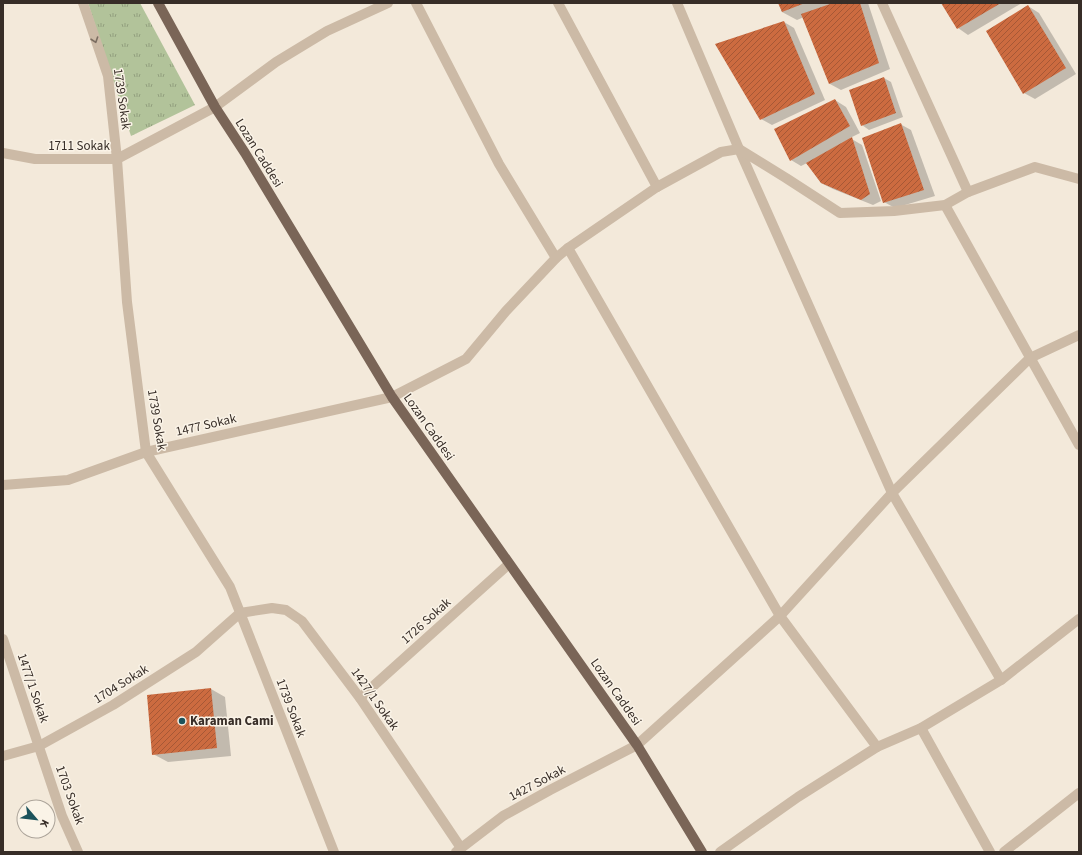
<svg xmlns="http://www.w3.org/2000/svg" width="1082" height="855" font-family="'Source Sans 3',sans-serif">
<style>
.grass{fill:url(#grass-tufts)}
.shadow{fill:#0003}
.building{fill:url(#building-hatch)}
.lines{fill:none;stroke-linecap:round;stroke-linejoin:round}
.minor{stroke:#ccbaa6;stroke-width:10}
.major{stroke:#7a6557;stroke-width:10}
.oneway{stroke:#7a6c60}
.poi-dot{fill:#1b525b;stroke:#faf3e7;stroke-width:1.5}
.labels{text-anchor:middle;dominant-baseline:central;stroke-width:3;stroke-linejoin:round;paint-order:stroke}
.street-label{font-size:13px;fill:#372d27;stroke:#faf3e7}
.poi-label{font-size:13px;font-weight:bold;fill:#372d27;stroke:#faf3e7;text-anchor:start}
</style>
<defs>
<pattern id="grass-tufts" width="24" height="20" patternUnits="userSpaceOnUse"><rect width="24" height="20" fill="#b2c39a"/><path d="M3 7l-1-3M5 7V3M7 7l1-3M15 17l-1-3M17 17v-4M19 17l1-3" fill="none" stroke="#929f7e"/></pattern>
<pattern id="building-hatch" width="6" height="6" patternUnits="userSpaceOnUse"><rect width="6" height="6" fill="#cc6b40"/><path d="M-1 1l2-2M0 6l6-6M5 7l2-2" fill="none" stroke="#a65836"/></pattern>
</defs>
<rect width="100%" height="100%" fill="#f3e9da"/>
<polygon class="grass" points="88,3 140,3 195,105 131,136"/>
<g class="shadow">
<polygon points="779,3 868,3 890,69 841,90 830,84 804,17 797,20 782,12"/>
<polygon points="942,3 1022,3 968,35 958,28"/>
<polygon points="1028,6 1039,13 1076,74 1035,99 1024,93"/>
<polygon points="784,22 794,28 825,100 772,125 761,119"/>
<polygon points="884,78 891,82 903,117 869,130 862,125"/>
<polygon points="835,100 846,107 860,133 850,138 862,145 881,201 873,205 833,189 821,183 807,163 801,166 791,160"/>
<polygon points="900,124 911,130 935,196 895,208 884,202"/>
<polygon points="211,689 225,697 231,756 168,762 153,754"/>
</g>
<g class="building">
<polygon points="778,3 805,3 782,12"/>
<polygon points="833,3 860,3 879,63 829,84 801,14"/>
<polygon points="941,3 1001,3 957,29"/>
<polygon points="1028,5 1066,68 1023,94 986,31"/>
<polygon points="784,21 815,94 760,120 715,44"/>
<polygon points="884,77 896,113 861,126 849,90"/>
<polygon points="835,99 850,126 790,161 774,129"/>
<polygon points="901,123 924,190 883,203 862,138"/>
<polygon points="852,137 870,194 861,200 821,183 806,163"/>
<polygon points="211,688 217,748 152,755 147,695"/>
</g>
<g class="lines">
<g class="minor">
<polyline points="83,3 108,76 117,159 127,302 146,452 230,587 334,852"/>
<polyline points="416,3 499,164 556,258"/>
<polyline points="558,3 657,187"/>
<polyline points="677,3 739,149 892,493 1001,680"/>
<polyline points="882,3 968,192"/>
<polyline points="3,153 35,159 117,159 215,107 276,62 327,31 388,3"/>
<polyline points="945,205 1079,445"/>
<polyline points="568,248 780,616 877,747"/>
<polyline points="3,485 68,480 146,452 392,397 466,359 506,311 556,258 568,248 657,187 721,152 739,149 786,178 840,213 894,211 945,205 968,192 1035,167 1079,179"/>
<polyline points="3,639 62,816 78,852"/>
<polyline points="360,698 509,564"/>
<polyline points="921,728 990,852"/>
<polyline points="3,756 39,746 113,705 196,652 240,613 272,608 286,610 302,621 360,698 461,848"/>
<polyline points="456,852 503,816 550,790 637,745 780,616 892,493 1030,358 1079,335"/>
<polyline points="720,852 798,797 877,747 921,728 1001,680 1079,619"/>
<polyline points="1004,852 1079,793"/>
</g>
<polyline class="major" points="158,3 215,107 245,153 392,397 637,745 702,852"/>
</g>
<defs><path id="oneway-chevron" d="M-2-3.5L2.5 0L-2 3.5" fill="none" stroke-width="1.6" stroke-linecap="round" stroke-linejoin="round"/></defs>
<use class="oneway" href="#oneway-chevron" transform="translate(95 40) rotate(71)"/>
<circle class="poi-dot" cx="182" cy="721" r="4"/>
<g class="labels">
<g class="street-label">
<text transform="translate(122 99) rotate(82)">1739 Sokak</text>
<text x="79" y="146">1711 Sokak</text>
<text transform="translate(259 153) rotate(58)">Lozan Caddesi</text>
<text transform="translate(157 420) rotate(80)">1739 Sokak</text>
<text transform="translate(206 425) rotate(-13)">1477 Sokak</text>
<text transform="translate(429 427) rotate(55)">Lozan Caddesi</text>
<text transform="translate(426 621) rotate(-42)">1726 Sokak</text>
<text transform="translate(121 684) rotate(-32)">1704 Sokak</text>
<text transform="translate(33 688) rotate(71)">1477/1 Sokak</text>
<text transform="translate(616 692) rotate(55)">Lozan Caddesi</text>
<text transform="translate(375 699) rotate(55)">1427/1 Sokak</text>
<text transform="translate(291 708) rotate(69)">1739 Sokak</text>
<text transform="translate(537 783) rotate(-28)">1427 Sokak</text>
<text transform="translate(70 795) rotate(70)">1703 Sokak</text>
</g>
<g class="poi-label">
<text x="190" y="721">Karaman Cami</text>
</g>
</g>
<rect width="1082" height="855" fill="none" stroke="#372d27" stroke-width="8"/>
<g transform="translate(36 819) rotate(118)"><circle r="19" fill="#faf3e7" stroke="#aca49a"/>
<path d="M0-3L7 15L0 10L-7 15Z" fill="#1b525b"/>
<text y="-6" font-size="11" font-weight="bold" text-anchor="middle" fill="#372d27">K</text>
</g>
</svg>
